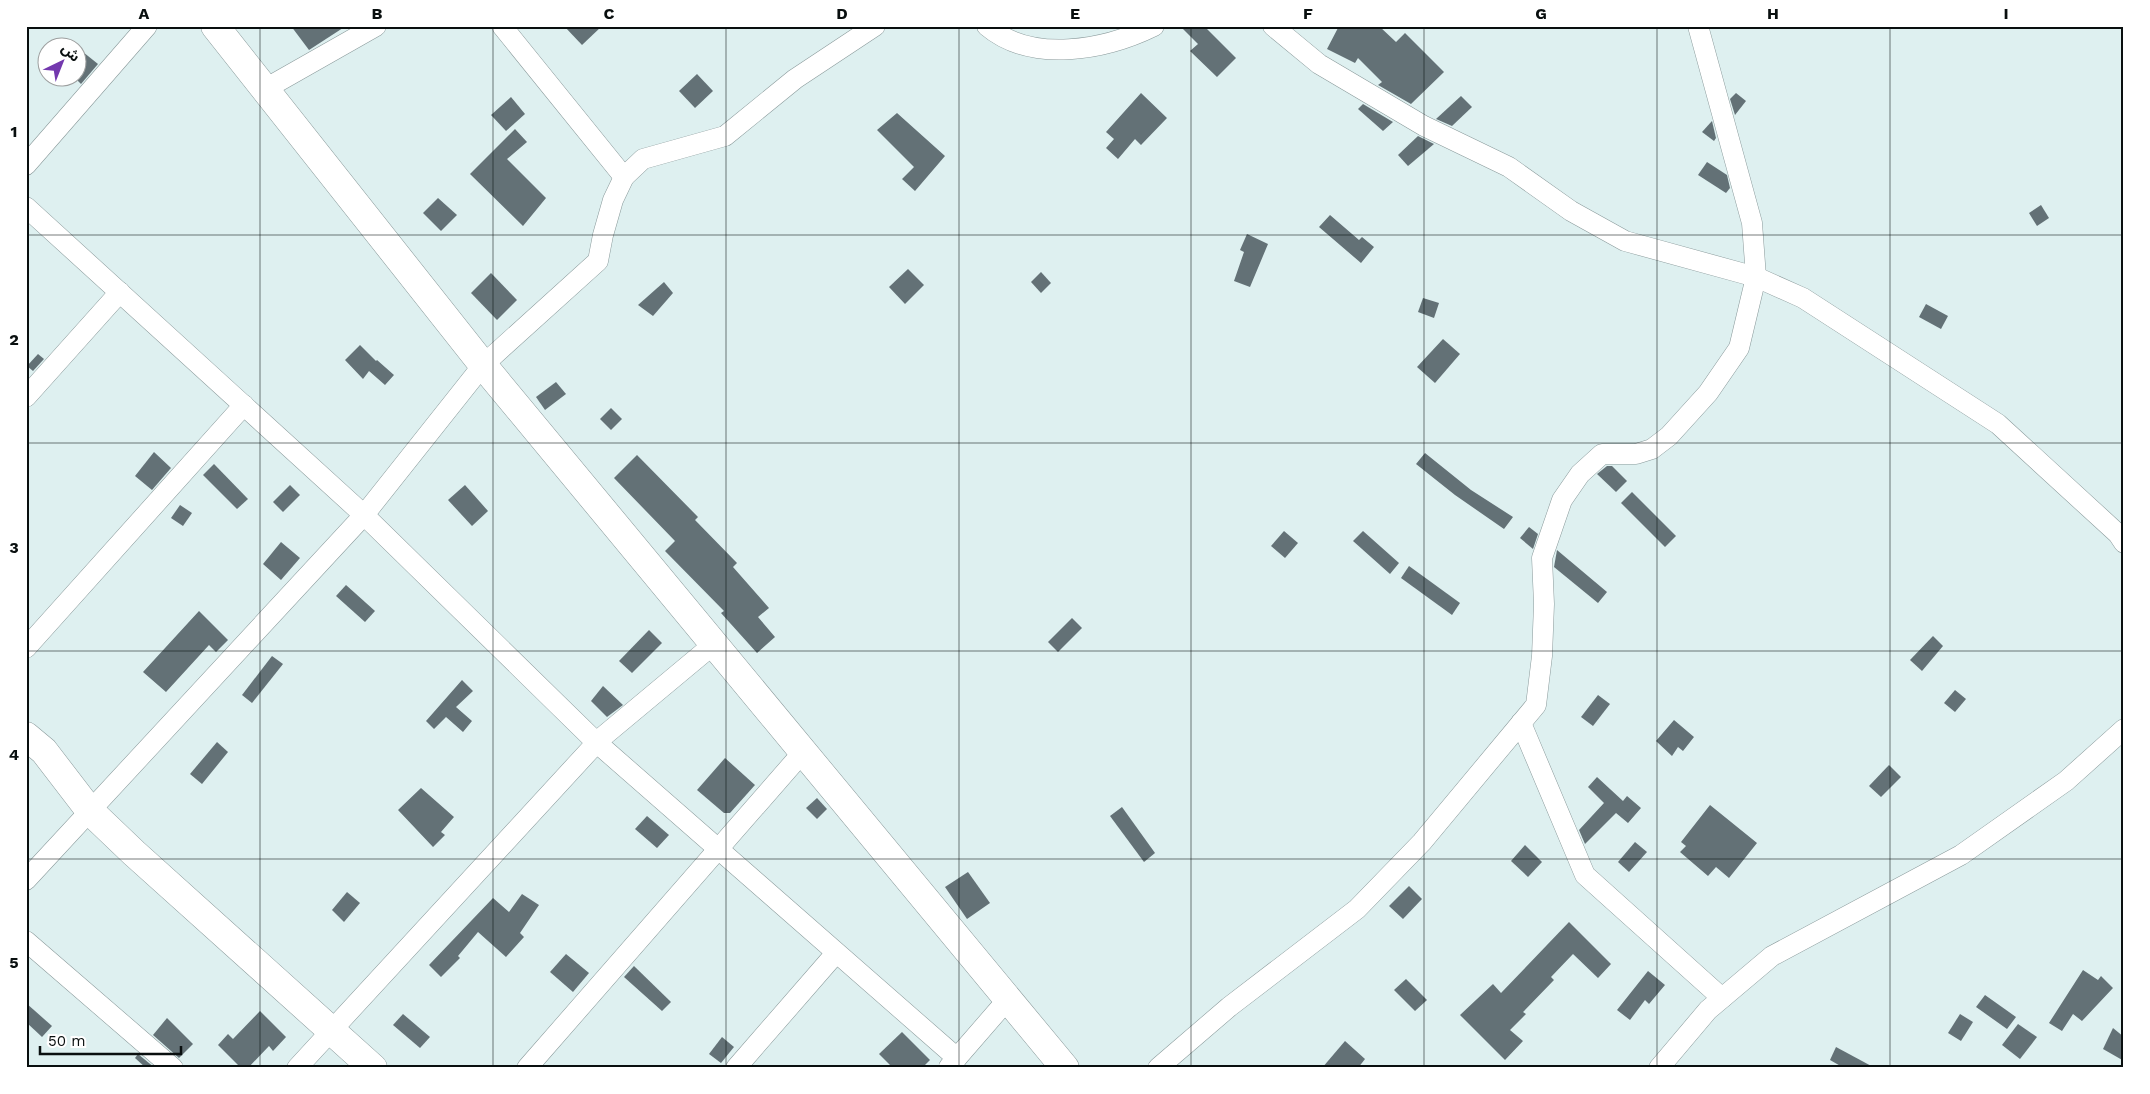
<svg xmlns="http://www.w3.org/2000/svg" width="2150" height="1094" font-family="'Work Sans','Noto Sans Arabic',sans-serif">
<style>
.building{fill:#637176}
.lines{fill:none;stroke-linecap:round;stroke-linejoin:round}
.street-casing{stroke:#89999a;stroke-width:21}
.secondary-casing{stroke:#89999a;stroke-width:29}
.street{stroke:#fff;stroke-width:20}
.secondary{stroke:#fff;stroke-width:28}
.grid{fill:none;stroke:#090f0f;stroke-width:1;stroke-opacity:0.55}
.neatline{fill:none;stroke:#090f0f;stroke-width:2}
.grid-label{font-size:16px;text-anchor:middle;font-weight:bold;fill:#090f0f}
</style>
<rect width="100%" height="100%" fill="#def0f0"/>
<g class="building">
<polygon points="291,26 346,26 309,50"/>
<polygon points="564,26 602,26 582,45"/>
<polygon points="1180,26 1204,26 1236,58 1217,77 1190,51 1198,44"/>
<polygon points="1339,26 1379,26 1396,42 1405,33 1444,72 1411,104 1378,85 1382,82 1358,58 1355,63 1327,49"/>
<polygon points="78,48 98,64 81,84 78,81"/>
<polygon points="697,74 713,91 695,108 679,91"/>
<polygon points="1141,93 1167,118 1141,145 1135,139 1118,159 1106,148 1114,139 1106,132"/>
<polygon points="1736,93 1746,101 1735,115 1730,99"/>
<polygon points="1461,96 1472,107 1452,126 1436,119"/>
<polygon points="511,97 525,114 506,131 491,115"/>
<polygon points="1363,104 1393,122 1383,131 1358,109"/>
<polygon points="897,113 945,156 915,191 902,179 914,167 877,130"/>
<polygon points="1712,121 1716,138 1714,141 1702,132"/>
<polygon points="515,129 527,142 507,159 546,198 523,226 470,174"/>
<polygon points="1418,136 1434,144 1408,166 1398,155"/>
<polygon points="1707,162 1727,175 1730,188 1726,193 1698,175"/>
<polygon points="438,198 457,215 441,231 423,213"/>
<polygon points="2041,205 2049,218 2037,226 2029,213"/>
<polygon points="1330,215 1359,240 1362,237 1374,247 1361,263 1319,227"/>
<polygon points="1247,234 1268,244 1250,287 1234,281 1244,252 1240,250"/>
<polygon points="908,269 924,285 905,304 889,287"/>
<polygon points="1041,272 1051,283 1041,293 1031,282"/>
<polygon points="491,273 517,300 497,320 471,293"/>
<polygon points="664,282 673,293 653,316 638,305"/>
<polygon points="1423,298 1439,303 1434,318 1418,312"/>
<polygon points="1926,304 1948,316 1941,329 1919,317"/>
<polygon points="1443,339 1460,354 1435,383 1417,367"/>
<polygon points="360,345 376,361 377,360 394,375 385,385 369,371 363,379 345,360"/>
<polygon points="38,354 44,359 33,371 27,366"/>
<polygon points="556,382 566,394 545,410 536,397"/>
<polygon points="611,408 622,419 611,430 600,419"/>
<polygon points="154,452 171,468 152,490 135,476"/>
<polygon points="1425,453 1471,490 1513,517 1504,529 1455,495 1416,464"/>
<polygon points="637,455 698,517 695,520 737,563 733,567 769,608 758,617 775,637 757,653 721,613 724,611 665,551 675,541 614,478"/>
<polygon points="214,464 248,499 237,509 203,475"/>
<polygon points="1607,466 1612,466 1627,481 1616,492 1597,474"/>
<polygon points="290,485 300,495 283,512 273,502"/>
<polygon points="465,485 488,511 472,526 448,500"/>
<polygon points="1632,492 1676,536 1665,547 1621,503"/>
<polygon points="180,505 192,513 183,526 171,518"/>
<polygon points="1529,527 1538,534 1533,549 1520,538"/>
<polygon points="1284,531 1298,543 1285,558 1271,546"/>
<polygon points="1363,531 1399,563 1390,574 1353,541"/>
<polygon points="281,542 300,558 281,580 263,564"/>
<polygon points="1557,550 1607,592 1598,603 1554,567"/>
<polygon points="1409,566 1460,603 1452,615 1401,578"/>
<polygon points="346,585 375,611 365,622 336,596"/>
<polygon points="199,611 228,640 216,652 209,645 166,692 143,672"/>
<polygon points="1072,618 1082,628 1058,652 1048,642"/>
<polygon points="649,630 662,643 632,673 619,661"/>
<polygon points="1933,636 1943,646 1922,671 1910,660"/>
<polygon points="272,656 283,664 252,703 242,695"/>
<polygon points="462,680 473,691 456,707 472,721 463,732 446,717 434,729 426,721"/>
<polygon points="603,686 623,705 607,717 591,701"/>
<polygon points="1955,690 1966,699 1955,712 1944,703"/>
<polygon points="1598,695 1610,704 1593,726 1581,717"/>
<polygon points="1674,720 1694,737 1683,751 1678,747 1672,756 1656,741"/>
<polygon points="217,742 228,752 202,784 190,774"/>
<polygon points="725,758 755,785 730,813 724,813 697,790"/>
<polygon points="1889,765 1901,777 1881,797 1869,786"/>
<polygon points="1597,777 1623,801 1627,796 1641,808 1628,823 1616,813 1585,844 1579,830 1604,803 1588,787"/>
<polygon points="421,788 454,817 441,832 445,835 433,847 398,810"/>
<polygon points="817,798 827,809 817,819 806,808"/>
<polygon points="1710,805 1757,843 1729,878 1716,867 1708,876 1680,852 1686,846 1681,842"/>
<polygon points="1122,807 1155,853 1144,862 1110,816"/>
<polygon points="647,816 669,835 657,848 635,829"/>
<polygon points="1635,842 1647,852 1629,872 1618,862"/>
<polygon points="1525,845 1542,862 1528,877 1511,861"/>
<polygon points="968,872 990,903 967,919 945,887"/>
<polygon points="1409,886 1422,899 1403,919 1389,906"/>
<polygon points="347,892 360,903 344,922 332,910"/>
<polygon points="522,894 539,905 520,933 524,937 506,957 478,932 458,956 460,958 441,977 429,965 493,898 509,912"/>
<polygon points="1569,922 1611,964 1598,978 1573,954 1551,977 1554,980 1523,1012 1526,1014 1510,1030 1523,1041 1505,1060 1460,1015 1493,984 1501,993"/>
<polygon points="566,954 589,973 573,992 550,972"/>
<polygon points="634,966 671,1002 662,1011 624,977"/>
<polygon points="2083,970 2098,980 2101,976 2113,988 2082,1021 2073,1014 2062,1031 2049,1023"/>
<polygon points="1648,971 1665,985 1649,1004 1645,1000 1630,1020 1617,1010"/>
<polygon points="1406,979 1427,1000 1415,1011 1394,990"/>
<polygon points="1985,995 2016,1017 2007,1029 1976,1007"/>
<polygon points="26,1003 52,1026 42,1037 26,1022"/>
<polygon points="260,1011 286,1037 273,1051 269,1046 248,1068 241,1068 218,1045 228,1034 233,1039"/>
<polygon points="403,1014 430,1037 420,1048 393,1025"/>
<polygon points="1960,1014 1973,1022 1961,1041 1948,1033"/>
<polygon points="167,1018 193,1044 179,1058 153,1035"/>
<polygon points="2018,1024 2037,1037 2020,1059 2002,1045"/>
<polygon points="2113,1028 2124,1037 2124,1061 2103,1049"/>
<polygon points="902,1032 930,1060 922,1068 893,1068 879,1054"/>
<polygon points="722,1037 734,1047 721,1063 709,1054"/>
<polygon points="1345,1041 1365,1059 1358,1068 1322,1068"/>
<polygon points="1836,1047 1875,1068 1844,1068 1830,1060"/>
<polygon points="138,1054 155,1068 146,1068 135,1058"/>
</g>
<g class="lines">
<g class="street-casing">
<g id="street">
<polyline points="502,26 624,177"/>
<path d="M987,26C1032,64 1105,50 1154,26"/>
<polyline points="1273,26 1319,64 1424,126 1509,167 1571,211 1625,241 1756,277 1803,298 1998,424 2118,534 2124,543"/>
<polyline points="265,89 376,26"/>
<polyline points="26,165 147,26"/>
<polyline points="26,207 364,515 596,742 957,1058"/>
<polyline points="26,397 120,292"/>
<polyline points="26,648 244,405"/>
<polyline points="1521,723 1585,875 1722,998"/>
<polyline points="26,880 364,515 483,365 598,261 603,235 613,200 624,177 643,159 725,136 795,79 875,26"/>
<polyline points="26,941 173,1068"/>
<polyline points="949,1067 1008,999"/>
<polyline points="297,1068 600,739 714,644"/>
<polyline points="527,1068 803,752"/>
<polyline points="736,1068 836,953"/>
<polyline points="1158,1068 1229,1007 1357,909 1422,842 1536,705 1542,656 1544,604 1542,558 1562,500 1580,474 1602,454 1636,454 1652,449 1669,436 1708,393 1739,348 1756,277 1752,223 1698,26"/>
<polyline points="1659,1068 1708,1010 1772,956 1961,855 2066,781 2124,729"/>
</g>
</g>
<g class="secondary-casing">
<g id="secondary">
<polyline points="215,26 487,370 1065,1068"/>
<polyline points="26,736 44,751 90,811 134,853 373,1068"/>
</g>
</g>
<use href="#street" class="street"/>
<use href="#secondary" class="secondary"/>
</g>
<path class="grid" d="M260,26V1068M493,26V1068M726,26V1068M959,26V1068M1191,26V1068M1424,26V1068M1657,26V1068M1890,26V1068M26,235H2124M26,443H2124M26,651H2124M26,859H2124"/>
<rect width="2150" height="1094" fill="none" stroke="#ffffff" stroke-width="55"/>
<g transform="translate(62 62) rotate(43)"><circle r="24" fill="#ffffff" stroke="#9d9f9f"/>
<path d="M0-4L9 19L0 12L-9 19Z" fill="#7338ae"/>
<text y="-8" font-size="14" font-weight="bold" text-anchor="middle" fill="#090f0f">ش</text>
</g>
<path d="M40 1046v8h141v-8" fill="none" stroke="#090f0f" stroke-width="2.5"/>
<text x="48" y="1046" font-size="15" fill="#090f0f" stroke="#ffffff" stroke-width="4" paint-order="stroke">50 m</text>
<rect x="28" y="28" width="2094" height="1038" class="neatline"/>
<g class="grid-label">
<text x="144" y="19">A</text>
<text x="377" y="19">B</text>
<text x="609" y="19">C</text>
<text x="842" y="19">D</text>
<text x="1075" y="19">E</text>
<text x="1308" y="19">F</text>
<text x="1541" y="19">G</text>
<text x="1773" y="19">H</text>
<text x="2006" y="19">I</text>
<text x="14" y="137">1</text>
<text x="14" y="345">2</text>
<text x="14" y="553">3</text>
<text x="14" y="760">4</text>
<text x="14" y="968">5</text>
</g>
</svg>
